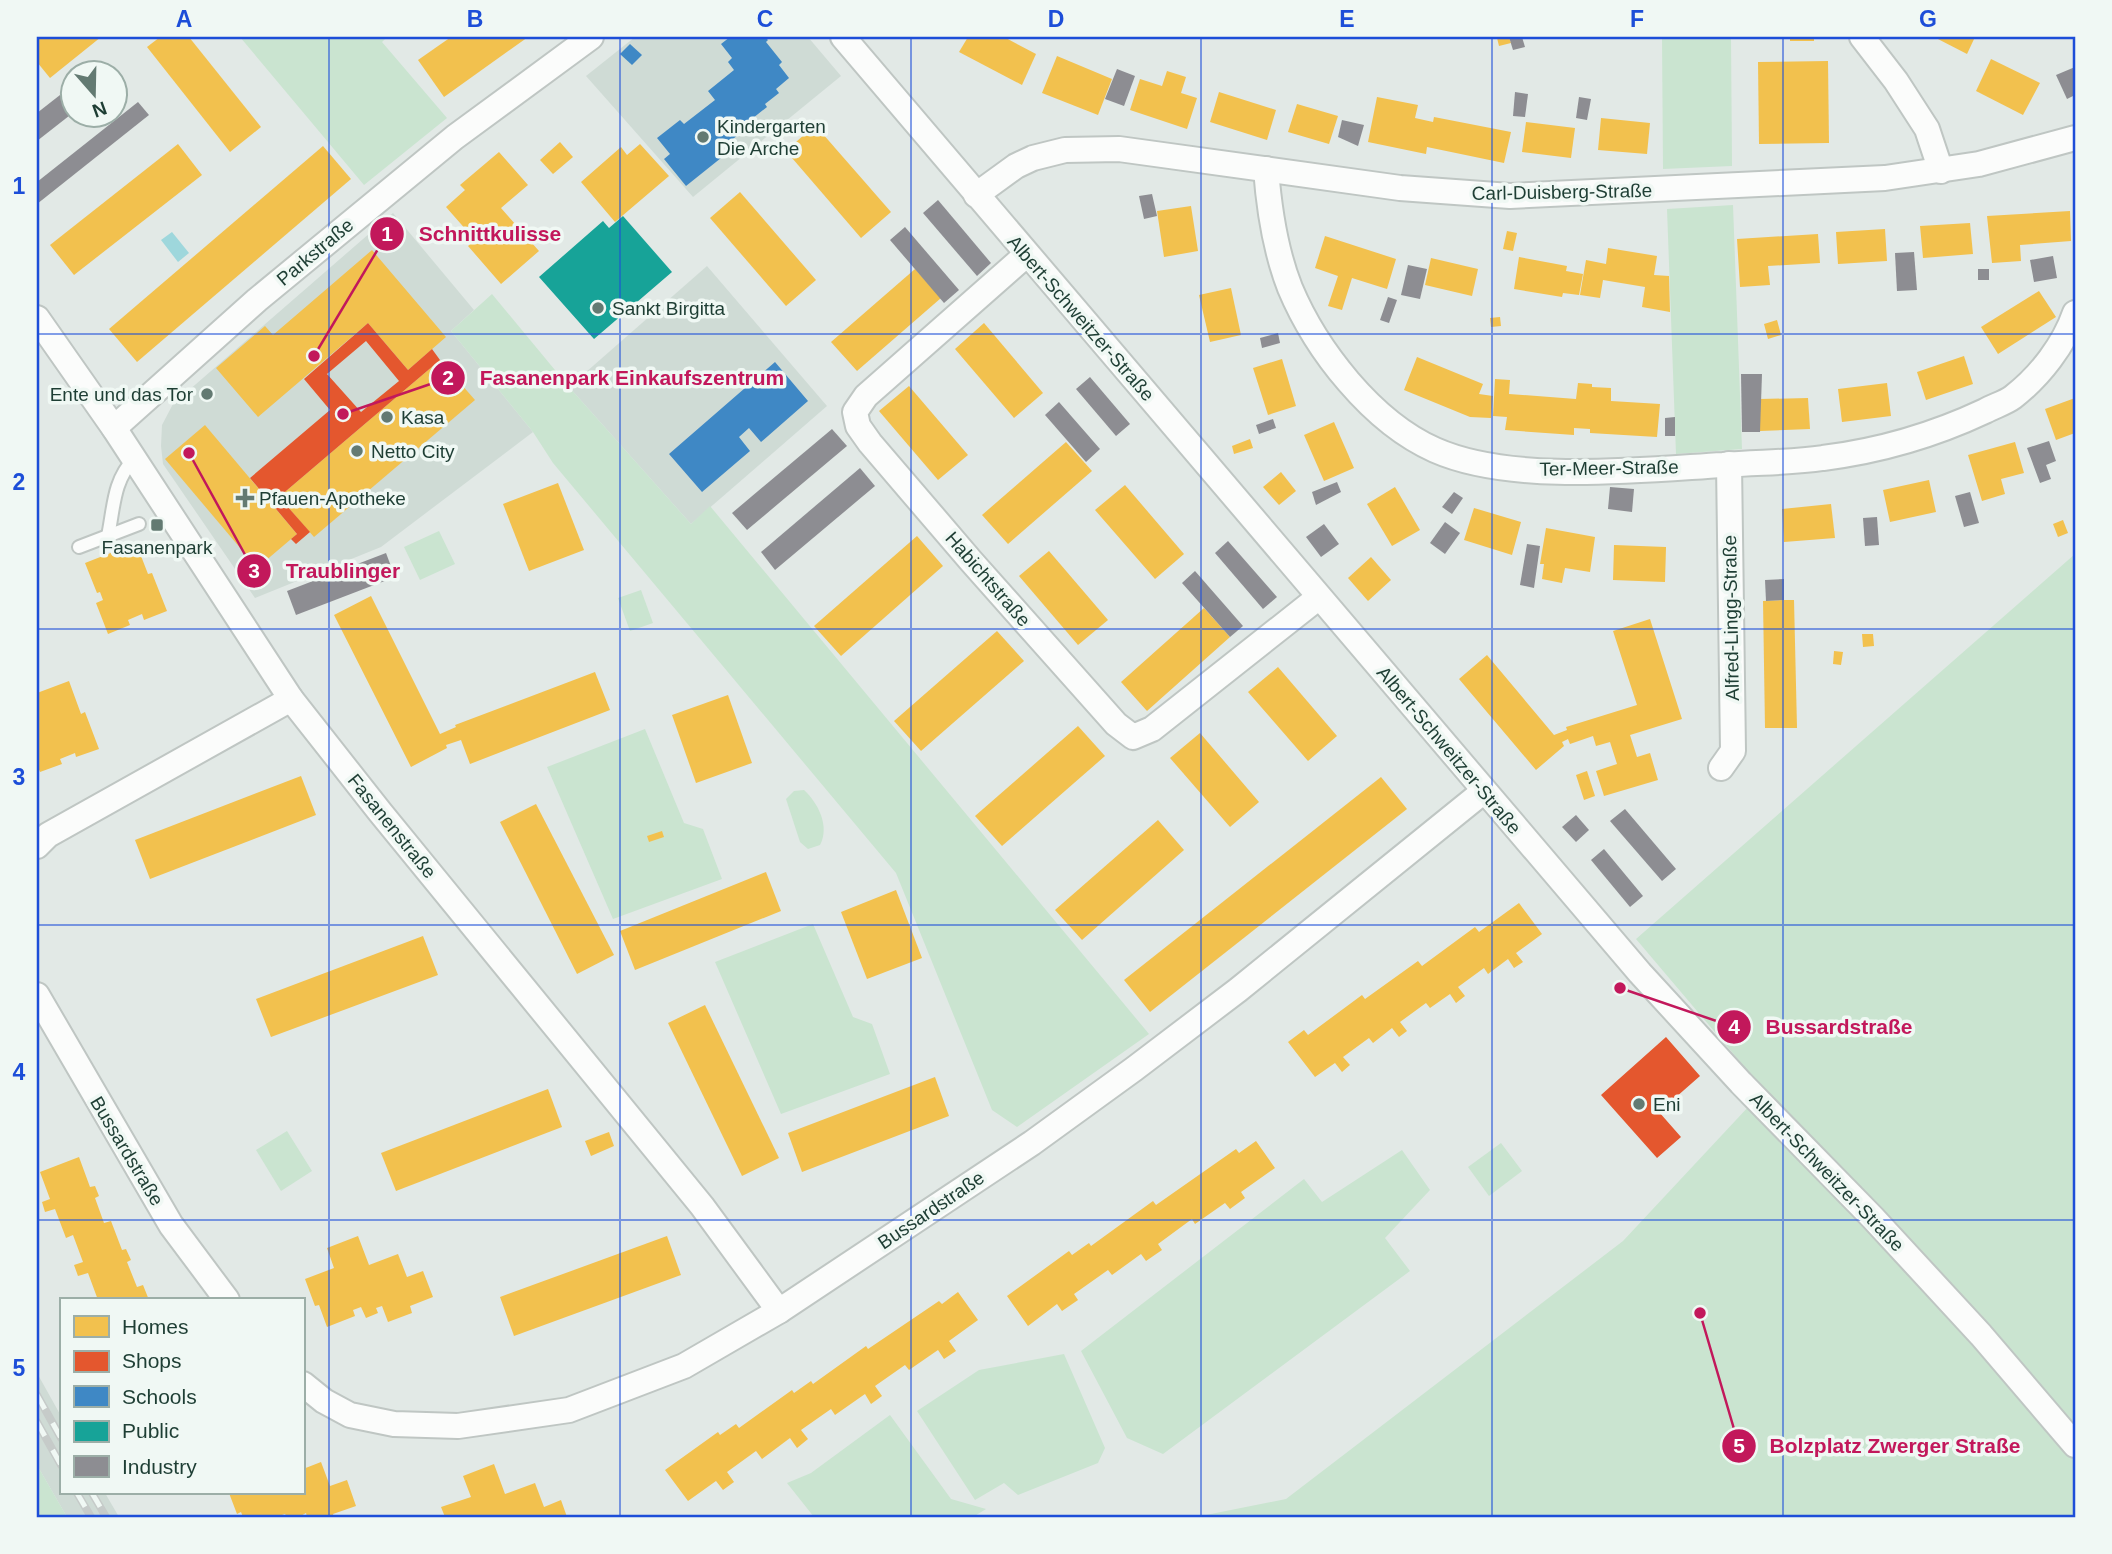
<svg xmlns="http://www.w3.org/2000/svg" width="2112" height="1554" font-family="Arial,sans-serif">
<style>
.built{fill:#cfdbd5}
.green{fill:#cae4d0}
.water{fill:#9ed7dc}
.homes{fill:#f2c14e}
.shops{fill:#e4572e;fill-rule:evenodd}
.schools{fill:#3f88c5}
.public{fill:#17a398}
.industry{fill:#8d8d92}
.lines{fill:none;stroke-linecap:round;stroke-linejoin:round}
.service-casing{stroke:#bfc6c3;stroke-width:16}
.minor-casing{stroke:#bfc6c3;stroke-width:28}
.service{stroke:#fbfcfb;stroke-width:12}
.minor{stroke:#fbfcfb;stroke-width:24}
.rail-casing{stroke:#c6cbc9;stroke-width:8}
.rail{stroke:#f0f8f4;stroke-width:5;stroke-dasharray:16;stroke-linecap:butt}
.grid{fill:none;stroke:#1d4ed8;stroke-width:2;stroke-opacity:0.55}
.poi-dot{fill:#637a72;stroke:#f0f8f4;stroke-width:2.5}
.labels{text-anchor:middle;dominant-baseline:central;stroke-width:7;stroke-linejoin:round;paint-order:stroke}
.poi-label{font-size:19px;fill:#1e3e34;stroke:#f0f8f4;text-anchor:start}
.street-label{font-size:19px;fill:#1e3e34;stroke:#f0f8f4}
.leader{fill:none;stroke:#c2185b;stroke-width:2.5}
.callout-dot{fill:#c2185b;stroke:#f0f8f4;stroke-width:2.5}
.mark-label{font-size:21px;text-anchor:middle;font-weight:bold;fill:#fff}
.callout-label{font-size:21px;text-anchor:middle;font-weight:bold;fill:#c2185b;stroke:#f0f8f4;stroke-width:7;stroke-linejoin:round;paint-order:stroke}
.neatline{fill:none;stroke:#1d4ed8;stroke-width:2.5}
.grid-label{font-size:23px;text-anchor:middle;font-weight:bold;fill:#1d4ed8}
</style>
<rect width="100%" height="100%" fill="#e2e9e6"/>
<g class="built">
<polygon points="635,37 808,37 841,76 693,197 586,76"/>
<polygon points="393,213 474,310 451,331 533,432 381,547 255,598 163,464 161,446 162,425 173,404"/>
<polygon points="707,266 827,406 691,524 569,387"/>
<polygon points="37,1373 61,1416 61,1493 105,1493 119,1517 67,1517 37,1465"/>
</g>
<g class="green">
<polygon points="240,37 387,37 382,42 447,118 364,185"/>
<polygon points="1662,37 1731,37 1732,166 1663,169"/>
<polygon points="1733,205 1742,449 1676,454 1667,209"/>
<polygon points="492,294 569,387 691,524 710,506 1149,1034 1017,1127 992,1110 896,873 553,463 533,432 451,331"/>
<polygon points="439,531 455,564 420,580 404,547"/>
<polygon points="2075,554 2075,1517 1196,1517 1286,1499 1623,1241 1764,1090 1636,939"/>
<polygon points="641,590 653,623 630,631 618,598"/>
<polygon points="645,729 684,823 703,829 722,879 613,919 547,767"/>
<path d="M804,790C818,803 830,826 820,845L808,849L800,842L786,799L794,791Z"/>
<polygon points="813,924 853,1017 872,1024 890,1074 781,1114 715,962"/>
<polygon points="287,1131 312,1171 281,1191 256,1150"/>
<polygon points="1501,1143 1522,1171 1489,1196 1468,1167"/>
<polygon points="1402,1150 1430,1190 1385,1238 1410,1271 1163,1454 1127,1438 1081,1351 1304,1179 1322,1202"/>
<polygon points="1064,1354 1105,1448 1098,1463 1018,1495 1004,1483 975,1500 917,1411 979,1370"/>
<polygon points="890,1415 951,1499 986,1509 973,1517 814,1517 787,1483 811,1473"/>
<polygon points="37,1465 67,1517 37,1517"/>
</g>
<polygon class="water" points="172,232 189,253 178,262 161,240"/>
<g class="homes">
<polygon points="37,37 101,37 50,78 37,62"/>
<polygon points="160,37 189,37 261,127 230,152 147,47"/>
<polygon points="451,37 528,37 444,97 418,60"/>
<polygon points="968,37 1004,37 1036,54 1022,85 959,52"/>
<polygon points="1509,37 1511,43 1499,46 1497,38"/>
<rect x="1790" y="37" width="24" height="4"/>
<polygon points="1934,37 1975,37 1967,54"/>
<polygon points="1057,56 1112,79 1098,115 1042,93"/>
<polygon points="1991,59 2040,83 2023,115 1976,91"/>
<polygon points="1828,61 1829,143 1759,144 1758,62"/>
<polygon points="1167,71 1186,77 1181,93 1197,98 1187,129 1130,110 1140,79 1162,86"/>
<polygon points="1219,92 1276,110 1267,140 1210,122"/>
<polygon points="1377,97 1418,105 1415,118 1433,122 1434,117 1511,132 1504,163 1427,147 1426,154 1368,142"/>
<polygon points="1297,104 1338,116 1329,144 1288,132"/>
<polygon points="1601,118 1650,123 1647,154 1598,150"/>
<polygon points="1526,122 1575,128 1571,158 1522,152"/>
<polygon points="815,125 891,212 861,238 786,151"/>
<polygon points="560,142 573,157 553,174 540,160"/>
<polygon points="178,144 202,175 74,275 50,245"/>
<polygon points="640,144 669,176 615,222 581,182 621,147 627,155"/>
<polygon points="323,146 351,179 137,362 109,329"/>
<polygon points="499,152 528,185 501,208 539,251 501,284 468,246 475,240 446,207 465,190 460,185"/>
<polygon points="740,192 816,280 786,306 710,218"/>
<polygon points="1191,206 1198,251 1164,257 1157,211"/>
<polygon points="2070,211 2071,241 2020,245 2021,261 1992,263 1987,216"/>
<polygon points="1970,223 1973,254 1923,258 1920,226"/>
<polygon points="1885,229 1887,261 1838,264 1836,232"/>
<polygon points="1507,231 1517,233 1513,251 1503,249"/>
<polygon points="1818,234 1820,263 1768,266 1770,285 1740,287 1737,239"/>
<polygon points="1325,236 1396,259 1387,289 1352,278 1342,310 1328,306 1338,276 1315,268"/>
<polygon points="1608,248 1657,256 1654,275 1669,276 1670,312 1642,307 1645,287 1603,280 1600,298 1580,295 1586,260 1606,264"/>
<polygon points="372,250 446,337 408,370 368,323 258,417 216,368 265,326 273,335"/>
<polygon points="1519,257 1567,266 1566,271 1583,274 1579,295 1563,293 1562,297 1514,289"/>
<polygon points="1431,258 1478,269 1472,296 1425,285"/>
<polygon points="915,269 941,298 857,371 831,342"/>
<polygon points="1231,288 1241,335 1210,342 1199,295"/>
<polygon points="2039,291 2056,317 1998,354 1981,327"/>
<polygon points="1500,317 1501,326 1491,327 1490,318"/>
<polygon points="1777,320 1781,335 1768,339 1764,324"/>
<polygon points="984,323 1043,393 1014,418 955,349"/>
<polygon points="1964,356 1973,384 1926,400 1917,372"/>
<polygon points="1417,357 1483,384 1479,394 1493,396 1491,418 1470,417 1404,390"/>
<polygon points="1282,359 1296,406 1268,415 1253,368"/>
<polygon points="440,360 475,400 314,537 279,497"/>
<polygon points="1495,379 1510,380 1509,394 1576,399 1578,383 1592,384 1592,387 1611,388 1611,401 1660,404 1657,437 1590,433 1590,429 1574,428 1574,435 1505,430 1507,417 1493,416"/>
<polygon points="1887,383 1891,416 1842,422 1838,389"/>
<polygon points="909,386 968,455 938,480 879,411"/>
<polygon points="1808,398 1810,429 1760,431 1760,399"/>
<polygon points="2075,398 2075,433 2056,440 2045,409"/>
<polygon points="1334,422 1354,468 1324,481 1304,435"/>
<polygon points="205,425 297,534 257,568 165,459"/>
<polygon points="1250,439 1253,448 1234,454 1232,446"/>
<polygon points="1066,442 1092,471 1008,544 982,515"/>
<polygon points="2015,442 2024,473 2001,479 2005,494 1982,501 1968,455"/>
<polygon points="1281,472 1296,491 1279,505 1263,487"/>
<polygon points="1929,480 1936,512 1890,522 1883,490"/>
<polygon points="558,483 584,550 529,571 503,504"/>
<polygon points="1125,485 1184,554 1155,579 1095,510"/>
<polygon points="1395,487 1420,530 1392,546 1367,504"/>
<polygon points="1831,504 1835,538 1784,542 1782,509"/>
<polygon points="1474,508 1521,522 1512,555 1464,540"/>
<polygon points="2063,520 2068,533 2058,537 2053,524"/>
<polygon points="1546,528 1595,537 1590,572 1565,568 1562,583 1542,579 1544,564 1540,564"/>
<polygon points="917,536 943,566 841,656 814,626"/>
<polygon points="136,543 148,574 152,573 167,611 144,620 142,614 128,620 130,625 108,634 96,603 103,600 100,592 97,593 85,563"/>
<polygon points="1614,545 1666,547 1665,582 1613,580"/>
<polygon points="1049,551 1108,620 1078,645 1019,576"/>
<polygon points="1371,557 1391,580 1368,601 1348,578"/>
<polygon points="371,596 440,734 456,727 455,725 595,672 610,710 470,764 461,740 446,745 447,748 411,767 334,615"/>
<polygon points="1784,600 1794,600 1797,728 1765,728 1763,601"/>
<polygon points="1204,608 1230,637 1147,711 1121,682"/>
<polygon points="1650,619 1682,719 1630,735 1637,757 1650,753 1658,780 1604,796 1596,771 1617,764 1610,742 1596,746 1593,736 1570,744 1568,739 1562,742 1564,746 1536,770 1459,679 1487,655 1554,735 1567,730 1566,727 1637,705 1613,631"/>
<polygon points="997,631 1024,661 921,751 894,721"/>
<polygon points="1862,634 1873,634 1874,646 1863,647"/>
<polygon points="1834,651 1843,652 1841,665 1833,664"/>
<polygon points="1278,667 1337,736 1308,761 1248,692"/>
<polygon points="69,681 81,714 85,712 99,749 76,757 75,753 60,759 62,764 40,772 37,765 37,693"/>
<polygon points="728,695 752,763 696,783 672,715"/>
<polygon points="1078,726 1105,756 1002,846 975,816"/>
<polygon points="1200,733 1259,802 1230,827 1170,758"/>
<polygon points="1587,771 1595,796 1584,800 1576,775"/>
<polygon points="301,776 316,815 150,879 135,840"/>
<polygon points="1381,777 1407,809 1150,1012 1124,980"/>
<polygon points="536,804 614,955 577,974 500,822"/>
<polygon points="1158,820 1184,850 1082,940 1055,910"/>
<polygon points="662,831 664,837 649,842 647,836"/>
<polygon points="766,872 781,911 635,970 620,931"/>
<polygon points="896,890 922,958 867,979 841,912"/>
<polygon points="1519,903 1542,934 1516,953 1523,962 1514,968 1508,959 1488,974 1484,968 1458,987 1465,996 1456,1003 1450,994 1430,1008 1426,1003 1400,1022 1407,1031 1399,1037 1392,1028 1373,1043 1369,1038 1343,1057 1350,1065 1342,1072 1335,1063 1315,1077 1288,1042 1304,1030 1308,1035 1362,995 1365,999 1418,961 1422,966 1475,927 1479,932"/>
<polygon points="423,936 438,975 271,1037 256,999"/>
<polygon points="705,1005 779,1158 742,1176 668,1023"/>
<polygon points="935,1077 949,1116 802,1172 788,1133"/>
<polygon points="548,1089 562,1127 396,1191 381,1153"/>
<polygon points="609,1132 614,1146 591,1156 585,1141"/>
<polygon points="1256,1141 1275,1168 1241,1192 1245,1198 1230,1209 1225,1203 1195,1224 1192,1219 1158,1244 1162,1250 1146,1261 1141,1254 1112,1275 1108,1270 1074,1294 1078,1300 1062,1311 1057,1304 1028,1326 1007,1296 1069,1251 1072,1255 1089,1243 1091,1246 1153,1201 1156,1205 1236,1149 1239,1153"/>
<polygon points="79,1157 90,1187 95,1186 99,1196 95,1198 104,1223 111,1221 122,1250 126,1249 131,1260 127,1262 137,1287 143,1285 149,1300 98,1300 88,1273 78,1276 74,1265 83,1262 73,1235 66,1238 55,1209 45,1212 42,1202 50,1199 40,1172"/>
<polygon points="358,1236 369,1265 398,1254 407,1277 423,1271 433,1297 410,1306 412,1313 388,1322 382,1306 376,1308 378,1313 366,1318 361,1307 353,1310 355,1316 327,1327 319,1305 315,1306 305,1279 334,1268 327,1248"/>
<polygon points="667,1236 681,1275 514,1336 500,1297"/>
<polygon points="958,1292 978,1320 949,1341 956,1351 944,1359 938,1350 909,1370 905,1365 875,1386 882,1396 871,1404 865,1394 835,1415 831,1409 801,1430 808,1439 797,1448 790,1438 762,1459 756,1451 727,1472 734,1482 723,1490 716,1481 688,1501 665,1470 718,1432 720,1435 736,1424 739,1428 792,1390 794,1393 811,1381 813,1384 866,1346 868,1349 939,1301 942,1304"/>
<polygon points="321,1462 330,1486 347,1480 356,1506 333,1514 334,1517 307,1517 306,1513 299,1517 287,1517 285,1514 276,1517 243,1517 241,1512 237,1514 229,1493 303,1493 303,1469"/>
<polygon points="494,1464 505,1494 535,1483 544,1507 561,1500 567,1517 445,1517 441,1507 471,1497 463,1476"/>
</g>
<g class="shops">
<path d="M368,323L408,370L432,349L440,360L279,497L310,532L296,544L291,539L297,534L250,478L330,410L304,379ZM366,341L399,381L361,412L327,374Z"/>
<polygon points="1666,1037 1700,1076 1659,1112 1681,1137 1657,1158 1601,1095"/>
</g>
<g class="schools">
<polygon points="730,37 765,37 768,40 766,42 782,62 779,65 789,78 776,89 779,93 765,104 767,107 748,122 750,125 716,153 721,158 686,186 664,159 670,154 657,138 680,120 684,124 715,100 708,91 734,70 728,62 732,58 721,44"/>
<polygon points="630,44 642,55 632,65 620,54"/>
<polygon points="775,362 808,401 761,442 749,428 739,437 750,451 702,492 669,454"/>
</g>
<polygon class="public" points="623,216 672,272 594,339 539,277 603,221 609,228"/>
<g class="industry">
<polygon points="1509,37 1522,37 1525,47 1513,50"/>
<polygon points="2075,67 2075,95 2067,99 2056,75"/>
<polygon points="1117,69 1135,76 1124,106 1105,99"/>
<polygon points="1515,92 1528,94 1525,117 1513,116"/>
<polygon points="60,95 74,112 37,141 37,113"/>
<polygon points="1579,97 1591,99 1587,120 1576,118"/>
<polygon points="138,102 149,115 37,204 37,182"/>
<polygon points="1342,120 1364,125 1358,146 1338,137"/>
<polygon points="1152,194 1157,216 1144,219 1139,196"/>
<polygon points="938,200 991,263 977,276 923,213"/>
<polygon points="905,227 959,290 944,303 890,240"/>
<polygon points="1914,252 1917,290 1897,291 1895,253"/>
<polygon points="2053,256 2057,278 2034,282 2030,260"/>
<polygon points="1408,265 1427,269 1420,299 1401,295"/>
<rect x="1978" y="269" width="11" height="11"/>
<polygon points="1388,297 1397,300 1389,323 1380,320"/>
<polygon points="1278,333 1280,343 1262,348 1260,338"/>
<polygon points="1741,374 1762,374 1760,432 1742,432"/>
<polygon points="1090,377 1130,424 1116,436 1076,389"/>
<polygon points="1059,402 1100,449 1086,462 1045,415"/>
<polygon points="1675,417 1675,436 1665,436 1665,418"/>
<polygon points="1273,419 1276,428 1259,434 1256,425"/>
<polygon points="832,429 847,446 747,530 732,513"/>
<polygon points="2049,441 2056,461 2046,465 2051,479 2040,483 2027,448"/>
<polygon points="860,468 875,486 775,570 761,552"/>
<polygon points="1337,482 1341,492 1316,505 1312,492"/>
<polygon points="1610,487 1634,489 1632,512 1608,509"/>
<polygon points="1454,492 1463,498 1452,514 1442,507"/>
<polygon points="1970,492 1979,523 1964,527 1955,496"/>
<polygon points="1877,517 1879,545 1865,546 1863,518"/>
<polygon points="1445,522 1460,533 1445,554 1430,543"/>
<polygon points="1324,524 1339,544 1321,557 1306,537"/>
<polygon points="1228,541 1277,597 1263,609 1215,553"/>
<polygon points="1527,544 1540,546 1534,588 1520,585"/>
<polygon points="386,553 395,577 296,615 287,591"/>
<polygon points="1195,571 1243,626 1230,637 1182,583"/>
<polygon points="1784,579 1784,600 1766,601 1765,580"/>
<polygon points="1625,809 1676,869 1662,881 1610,821"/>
<polygon points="1576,815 1589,830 1576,842 1562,827"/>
<polygon points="1604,849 1643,896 1630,907 1591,860"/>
</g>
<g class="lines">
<g class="service-casing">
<g id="service">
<path d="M108,536C114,507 113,481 134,459"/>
<polyline points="79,547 139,524"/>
</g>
</g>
<g class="minor-casing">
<g id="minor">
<polyline points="843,37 1640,973 1741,1083 1873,1218 1981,1335 2075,1445"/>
<polyline points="1862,37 1896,81 1927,129 1941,171"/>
<path d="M1266,169C1269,209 1275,250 1290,288C1316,350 1372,422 1435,450C1512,484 1639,470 1723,465C1756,462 1790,463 1823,458C1879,451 1934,435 1985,411C1994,406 2005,403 2013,397C2040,376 2064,345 2075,313"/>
<polyline points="976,195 1016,166 1033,158 1065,150 1119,149 1400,188 1510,196 1885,178 1979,164 2075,138"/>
<polyline points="1026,255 866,396 855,412 858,426 870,443 971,561 1116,724 1133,737 1152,729 1319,597"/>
<polyline points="37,318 114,428 291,699 380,812 702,1206 779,1311"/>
<polyline points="114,428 257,300 455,137 591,37"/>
<polyline points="1721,768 1733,751 1729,464"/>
<polyline points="37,846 48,835 291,699"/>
<polyline points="37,995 171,1225 227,1300"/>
<polyline points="303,1384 324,1401 350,1415 394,1424 458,1426 569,1410 684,1366 779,1311 1032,1143 1134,1069 1238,990 1484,791"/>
</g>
</g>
<use href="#service" class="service"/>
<use href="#minor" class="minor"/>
<g class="rail-casing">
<g id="rail">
<polyline points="37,1395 61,1438"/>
<polyline points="37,1422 61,1465"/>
<polyline points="77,1493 91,1517"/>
<polyline points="92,1493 106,1517"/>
</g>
</g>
<use href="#rail" class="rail"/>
</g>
<path class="grid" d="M329,37V1517M620,37V1517M911,37V1517M1201,37V1517M1492,37V1517M1783,37V1517M37,334H2075M37,629H2075M37,925H2075M37,1220H2075"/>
<g class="poi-dot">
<circle cx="703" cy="137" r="7"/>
<circle cx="598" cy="308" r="7"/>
<circle cx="207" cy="394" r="7"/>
<circle cx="387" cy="417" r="7"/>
<circle cx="357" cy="451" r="7"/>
<path d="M241.5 487.5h7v7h7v7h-7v7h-7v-7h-7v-7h7z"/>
<rect x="150" y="518" width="14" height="14" rx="3.5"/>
<circle cx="1639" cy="1104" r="7"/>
</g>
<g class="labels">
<g class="poi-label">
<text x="717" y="126">Kindergarten<tspan x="717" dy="22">Die Arche</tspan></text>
<text x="612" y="308">Sankt Birgitta</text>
<text x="193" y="394" text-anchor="end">Ente und das Tor</text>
<text x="401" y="417">Kasa</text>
<text x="371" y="451">Netto City</text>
<text x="259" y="498">Pfauen-Apotheke</text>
<text x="157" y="547" text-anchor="middle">Fasanenpark</text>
<text x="1653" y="1104">Eni</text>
</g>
<g class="street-label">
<text transform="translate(1562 192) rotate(-1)">Carl-Duisberg-Straße</text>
<text transform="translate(315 252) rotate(-40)">Parkstraße</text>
<text transform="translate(1081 318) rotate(49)">Albert-Schweitzer-Straße</text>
<text transform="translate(1609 468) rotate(-1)">Ter-Meer-Straße</text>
<text transform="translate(988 579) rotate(49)">Habichtstraße</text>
<text transform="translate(1731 618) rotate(-91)">Alfred-Lingg-Straße</text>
<text transform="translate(1449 750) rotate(50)">Albert-Schweitzer-Straße</text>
<text transform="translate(392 826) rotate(51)">Fasanenstraße</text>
<text transform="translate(127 1151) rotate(59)">Bussardstraße</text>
<text transform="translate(1827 1172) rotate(46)">Albert-Schweitzer-Straße</text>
<text transform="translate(931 1210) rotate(-34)">Bussardstraße</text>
</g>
</g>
<path class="leader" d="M314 356L387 234M343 414L448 378M189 453L254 571M1620 988L1734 1027M1700 1313L1739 1446"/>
<g class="callout-dot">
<circle cx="314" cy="356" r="7"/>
<circle cx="343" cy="414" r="7"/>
<circle cx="189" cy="453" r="7"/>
<circle cx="1620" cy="988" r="7"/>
<circle cx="1700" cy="1313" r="7"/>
<circle cx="387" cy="234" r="18"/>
<circle cx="448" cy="378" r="18"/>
<circle cx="254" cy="571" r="18"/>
<circle cx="1734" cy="1027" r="18"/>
<circle cx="1739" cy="1446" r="18"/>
</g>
<g class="mark-label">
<text x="387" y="241">1</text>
<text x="448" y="385">2</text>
<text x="254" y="578">3</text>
<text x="1734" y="1034">4</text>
<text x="1739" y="1453">5</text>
</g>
<g class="callout-label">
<text x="490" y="241">Schnittkulisse</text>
<text x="632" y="385">Fasanenpark Einkaufszentrum</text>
<text x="343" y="578">Traublinger</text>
<text x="1839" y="1034">Bussardstraße</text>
<text x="1895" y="1453">Bolzplatz Zwerger Straße</text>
</g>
<rect width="2112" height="1554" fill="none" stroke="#f0f8f4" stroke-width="77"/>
<rect x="60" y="1298" width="245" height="196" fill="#f0f8f4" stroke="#9caea7" stroke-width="2"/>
<rect x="74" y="1316" width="35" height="21" fill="#f2c14e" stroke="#9caea7" stroke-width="2"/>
<text x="122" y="1334" font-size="21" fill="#1e3e34">Homes</text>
<rect x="74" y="1351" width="35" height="21" fill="#e4572e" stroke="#9caea7" stroke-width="2"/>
<text x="122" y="1368" font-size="21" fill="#1e3e34">Shops</text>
<rect x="74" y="1386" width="35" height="21" fill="#3f88c5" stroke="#9caea7" stroke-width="2"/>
<text x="122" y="1404" font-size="21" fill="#1e3e34">Schools</text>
<rect x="74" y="1421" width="35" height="21" fill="#17a398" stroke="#9caea7" stroke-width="2"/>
<text x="122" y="1438" font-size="21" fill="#1e3e34">Public</text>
<rect x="74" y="1456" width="35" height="21" fill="#8d8d92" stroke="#9caea7" stroke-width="2"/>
<text x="122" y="1474" font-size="21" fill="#1e3e34">Industry</text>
<g transform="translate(94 94) rotate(160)"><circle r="33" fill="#f0f8f4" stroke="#9caea7" stroke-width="2"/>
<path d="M0-5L12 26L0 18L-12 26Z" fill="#637a72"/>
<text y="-10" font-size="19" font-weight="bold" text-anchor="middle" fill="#1e3e34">N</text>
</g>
<rect x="38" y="38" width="2036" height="1478" class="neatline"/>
<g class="grid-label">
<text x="184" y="27">A</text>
<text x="475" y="27">B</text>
<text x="765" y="27">C</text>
<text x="1056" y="27">D</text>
<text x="1347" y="27">E</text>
<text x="1637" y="27">F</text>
<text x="1928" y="27">G</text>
<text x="19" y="194">1</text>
<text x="19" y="490">2</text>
<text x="19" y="785">3</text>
<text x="19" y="1080">4</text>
<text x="19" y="1376">5</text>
</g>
</svg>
